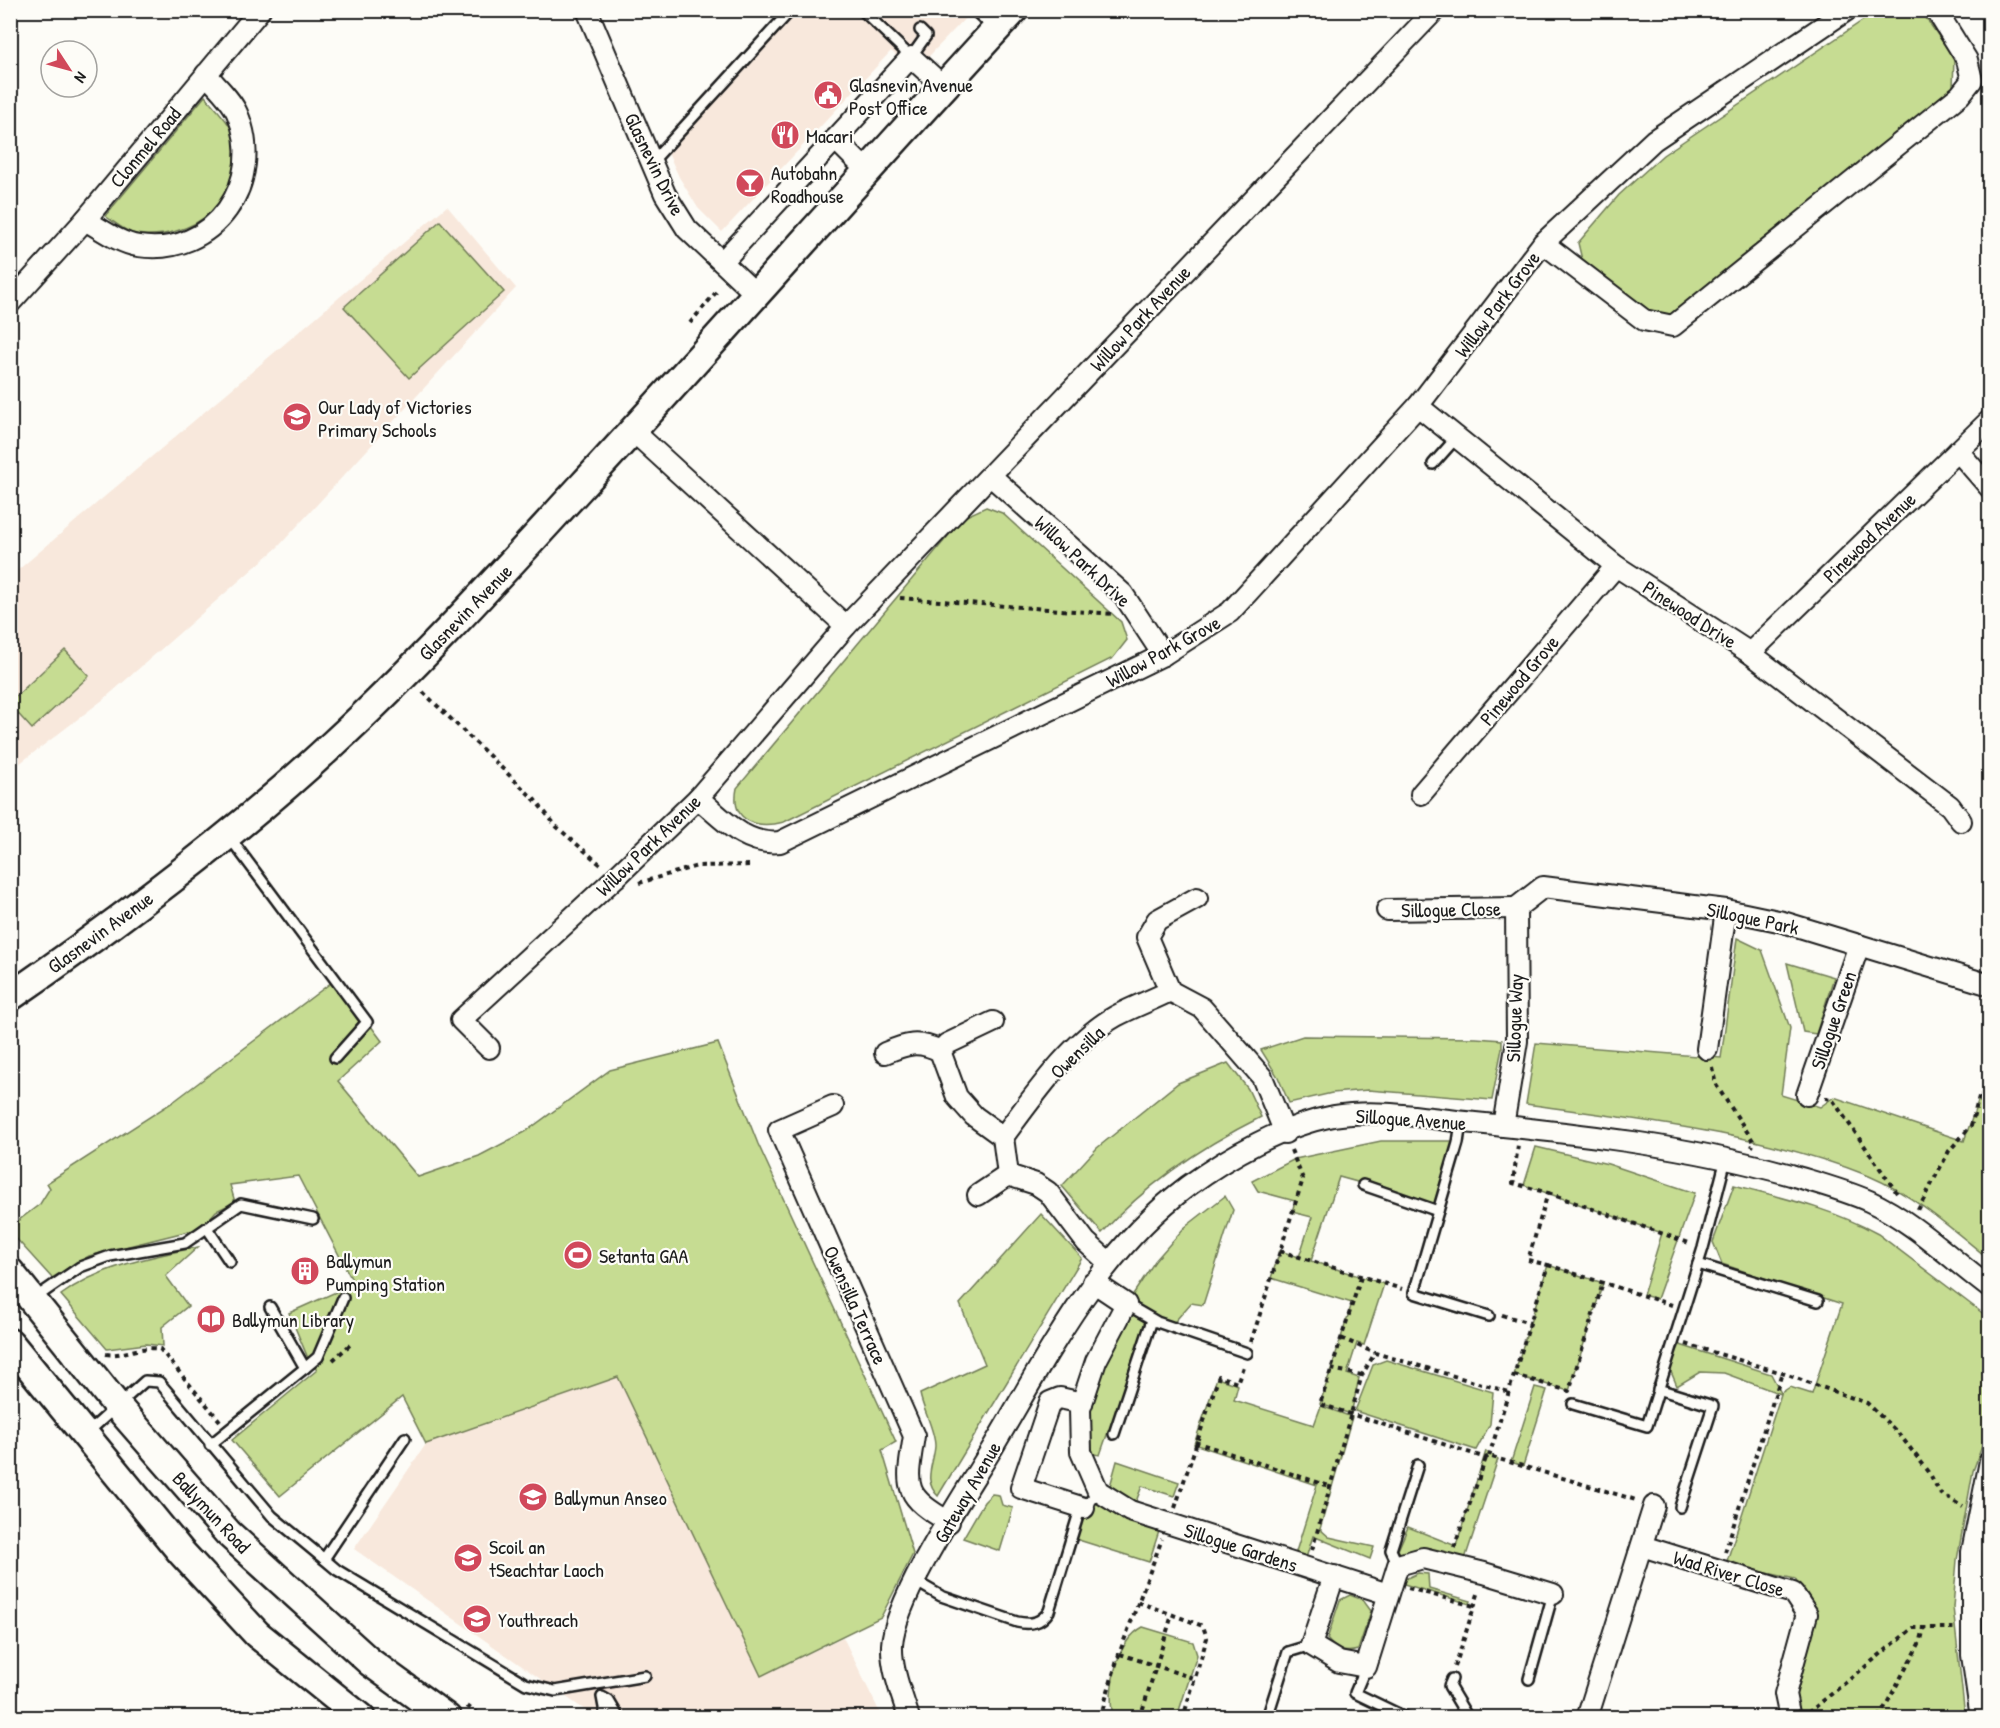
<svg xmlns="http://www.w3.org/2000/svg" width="2000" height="1728" font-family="'Patrick Hand',sans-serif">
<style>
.built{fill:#f8e8dc}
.green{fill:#c6dc92;stroke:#717c57;stroke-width:1.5}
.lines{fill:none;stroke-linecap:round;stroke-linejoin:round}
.service-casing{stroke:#1c1c1c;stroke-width:14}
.minor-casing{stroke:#1c1c1c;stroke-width:24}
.secondary-casing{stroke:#1c1c1c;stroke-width:32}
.path{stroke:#1c1c1c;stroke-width:4;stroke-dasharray:4.5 4.5;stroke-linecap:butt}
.service{stroke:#fdfcf7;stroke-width:9}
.minor{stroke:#fdfcf7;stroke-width:20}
.secondary{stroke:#fdfcf7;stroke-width:27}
.labels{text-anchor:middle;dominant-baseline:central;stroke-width:4.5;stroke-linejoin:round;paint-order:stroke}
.poi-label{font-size:20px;fill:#1c1c1c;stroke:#fdfcf7;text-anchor:start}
.street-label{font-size:20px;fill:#1c1c1c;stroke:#fdfcf7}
</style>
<rect width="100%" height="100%" fill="#fdfcf7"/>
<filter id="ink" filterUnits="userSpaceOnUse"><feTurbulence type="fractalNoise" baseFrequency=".0167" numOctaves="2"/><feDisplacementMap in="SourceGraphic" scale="12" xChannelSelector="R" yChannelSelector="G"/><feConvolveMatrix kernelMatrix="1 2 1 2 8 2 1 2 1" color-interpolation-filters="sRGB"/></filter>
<g filter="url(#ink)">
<g class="built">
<polygon points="785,11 972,11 914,72 891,51 722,232 698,208 679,177 663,142"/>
<polygon points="447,206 516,288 278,547 104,699 11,770 11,576"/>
<polygon points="618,1376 761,1676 843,1637 882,1717 595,1717 354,1549 426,1444"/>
<polygon points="1989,1561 1989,1663 1981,1573"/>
</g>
<g class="green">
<polygon points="1877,11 1921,11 1954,58 1953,88 1673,315 1643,314 1583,264 1578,243 1619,195 1663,155"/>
<path d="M205,96C216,109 235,127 238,145C241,158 235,173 230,185C215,214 196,228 164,234C155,235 141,236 132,233C122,229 114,222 105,216Z"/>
<polygon points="440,221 504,292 409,378 344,307"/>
<path d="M986,507L1002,513L1121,622L1127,640L1113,658L784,822C757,829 730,822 737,788L964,517Z"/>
<polygon points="65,650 89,676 32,729 11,706 11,701"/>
<path d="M1737,938L1762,950L1790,1028L1781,1095L1820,1107L1834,1097L1964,1141L1978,1101L1989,1106V1259C1952,1229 1914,1195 1869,1176C1761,1133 1641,1120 1526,1104L1536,1043L1721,1058Z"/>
<polygon points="1787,963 1834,977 1816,1034 1803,1032"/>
<polygon points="336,979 382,1041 338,1081 418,1177 479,1156 525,1132 610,1070 718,1043 758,1144 896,1442 882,1450 913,1554 881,1617 761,1676 618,1377 426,1444 402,1397 280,1496 232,1440 317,1370 310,1363 289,1313 354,1284 298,1176 230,1185 235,1202 216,1211 201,1228 89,1256 52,1278 12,1234 19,1220 40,1204 50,1188 47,1183 173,1102"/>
<polygon points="1303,1036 1476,1038 1502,1040 1502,1048 1492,1100 1368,1090 1332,1093 1289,1103 1278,1077 1261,1050"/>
<path d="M1228,1063L1248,1089L1261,1117C1201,1147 1147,1183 1102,1233L1062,1186L1097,1148L1178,1083Z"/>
<polygon points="1381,1141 1454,1141 1440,1205 1339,1177 1311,1261 1384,1284 1364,1345 1357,1343 1347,1374 1359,1378 1351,1414 1320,1404 1352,1303 1271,1278 1280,1251 1299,1257 1312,1217 1292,1212 1295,1201 1258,1191 1252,1181 1295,1159"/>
<polygon points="1536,1147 1608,1164 1695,1193 1657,1299 1643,1295 1662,1233 1524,1185"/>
<path d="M1734,1185C1784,1198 1833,1209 1878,1234L1989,1318V1427L1973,1471L1957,1560L1953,1607L1965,1717H1801L1793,1692L1815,1614L1795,1579L1726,1564L1781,1394L1724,1373L1700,1372L1677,1386L1669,1367L1680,1345L1771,1374L1781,1393L1790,1387L1812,1394L1842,1304L1722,1264L1713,1242Z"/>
<polygon points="1225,1196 1233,1210 1203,1305 1191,1303 1170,1327 1153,1320 1114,1434 1108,1432 1100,1455 1081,1452 1096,1361 1126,1305 1155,1261 1184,1228"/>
<path d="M1041,1214L1082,1258L938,1496C922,1480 934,1464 935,1446C935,1430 923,1410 920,1394L985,1364L960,1304Z"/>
<path d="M198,1247L166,1276L188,1306L162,1327L163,1346L146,1344L107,1349L61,1295C100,1266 151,1257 198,1247Z"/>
<polygon points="1548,1265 1603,1283 1569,1391 1514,1375"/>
<polygon points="1386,1360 1493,1392 1490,1424 1476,1450 1355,1411 1373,1365"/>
<polygon points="1217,1378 1238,1385 1234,1400 1314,1425 1321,1406 1352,1417 1320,1529 1329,1537 1374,1547 1370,1559 1313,1536 1305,1561 1294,1558 1317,1485 1194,1444"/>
<polygon points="1535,1387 1547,1390 1523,1466 1511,1462"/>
<polygon points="1486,1451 1498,1459 1463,1565 1401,1555 1398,1550 1408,1527 1456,1546"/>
<polygon points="1117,1461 1179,1482 1174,1496 1142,1486 1132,1512 1162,1522 1149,1562 1072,1538 1078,1516 1107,1497"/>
<polygon points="992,1494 999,1495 1002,1505 1013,1508 1000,1551 963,1538 984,1502"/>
<polygon points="1418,1573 1428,1574 1429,1589 1471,1601 1470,1604 1404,1584 1405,1579"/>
<path d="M1350,1595L1363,1600L1371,1611L1358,1650C1344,1654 1336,1650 1327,1639L1340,1600Z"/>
<path d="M1143,1627L1193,1642L1197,1655L1177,1717H1113C1107,1689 1116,1641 1143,1627Z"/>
</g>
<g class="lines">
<g class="service-casing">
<g id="service">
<polyline points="862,10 911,57 926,36 920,30"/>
<polyline points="974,10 995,29"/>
<polyline points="652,162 791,10"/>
<polyline points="1433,464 1457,437"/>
<polyline points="230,838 367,1022 335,1058"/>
<polyline points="1461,1122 1458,1143 1414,1293 1489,1316"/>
<polyline points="1363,1185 1438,1211"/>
<polyline points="207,1228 230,1262"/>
<polyline points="1698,1264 1818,1301"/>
<polyline points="35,1298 80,1267 110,1256 185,1243 241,1204 313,1219"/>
<polyline points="1126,1304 1157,1322 1247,1353"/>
<polyline points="305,1368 318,1357 343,1298"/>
<polyline points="1658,1389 1713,1406 1680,1507"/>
<polyline points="1573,1404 1647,1426 1703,1248 1726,1159"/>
<polyline points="86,1434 145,1381 159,1382 272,1516 324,1559 337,1570 526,1684 555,1691 645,1676"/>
<polyline points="1114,1434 1152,1320"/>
<polyline points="210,1445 305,1368 270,1307"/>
<polyline points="324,1559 405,1438"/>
<polyline points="1398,1565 1391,1550 1418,1465"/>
<path d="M915,1581L941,1596L1017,1622C1031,1625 1041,1623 1049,1611L1078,1516L1098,1491"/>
<polyline points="1366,1667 1355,1693 1407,1718"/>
<polyline points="1452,1679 1449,1686 1468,1718"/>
<polyline points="1529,1679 1553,1594"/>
<polyline points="606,1718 602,1697 609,1701 619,1718"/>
<polyline points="1267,1718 1288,1652 1311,1645"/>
</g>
</g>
<g class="minor-casing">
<g id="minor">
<polyline points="587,10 665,194 687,229 757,295"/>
<polyline points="835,139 867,171"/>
<path d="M85,220C101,229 119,243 138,246C214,258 267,181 237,113C231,99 216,86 206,74"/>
<polyline points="1543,243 1644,320 1673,326 1960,95 1972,80 1967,60 1936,10"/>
<polyline points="722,262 911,57 944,87"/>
<polyline points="10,303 85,220 260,10"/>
<polyline points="1418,406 1616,566 1750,653 1950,806 1961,821"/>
<polyline points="633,431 846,626"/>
<polyline points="1958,451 1990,488"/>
<polyline points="992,477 1123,594 1163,655"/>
<polyline points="1750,653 1990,420"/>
<polyline points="1421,794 1616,566"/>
<path d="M698,798C723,819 745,846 780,842L1163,655L1230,612L1418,406L1543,243L1654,140L1847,10"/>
<polyline points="1197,898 1157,920 1147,937 1170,991 1202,1008 1262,1077 1285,1133"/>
<polyline points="1516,908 1543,887 1726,910 1783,922 1990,985"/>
<polyline points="1387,910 1516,908"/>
<polyline points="489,1048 461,1020 615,878 698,798 846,626 1435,10"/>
<polyline points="1707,1049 1726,910"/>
<polyline points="940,1051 947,1044 993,1022"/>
<path d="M885,1053C906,1044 918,1040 940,1051L957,1097L974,1116L1003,1137L1008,1175"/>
<polyline points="1807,1095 1859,945"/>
<path d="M833,1106L779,1130L914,1436C906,1487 902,1495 949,1522"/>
<polyline points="1503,1126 1517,1041 1516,908"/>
<path d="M1003,1137C1033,1097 1071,1041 1116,1016C1133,1007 1152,1000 1170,991"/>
<polyline points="978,1195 1008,1175 1036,1184 1048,1192 1086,1242 1108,1262"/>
<polyline points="1093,1282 1126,1304 1096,1361 1080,1409 1081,1452 1098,1491 1130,1511 1388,1594"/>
<polyline points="1082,1403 1060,1398 1050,1402 1021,1488 1084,1508"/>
<polyline points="1642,1546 1793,1593 1807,1614 1785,1694 1790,1718"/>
<polyline points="1334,1576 1311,1645 1339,1662 1366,1667 1398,1565 1423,1558 1484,1573 1553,1594"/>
<polyline points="1589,1712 1654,1506"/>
<path d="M909,1718C902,1695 891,1669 892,1645C894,1599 967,1490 993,1447C1049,1353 1098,1253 1188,1186C1229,1156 1284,1125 1334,1116C1380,1108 1430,1119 1475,1123C1582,1134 1688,1146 1791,1175C1817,1183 1844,1190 1869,1201C1913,1221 1951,1259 1990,1288"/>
<polyline points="1981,1718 1972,1655 1972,1552 1990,1461"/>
</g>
</g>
<g class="secondary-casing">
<g id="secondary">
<path d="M10,997C123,919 234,836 334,743C421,663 500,575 580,488C726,330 868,168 1014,10"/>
<polyline points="10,1272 118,1407 228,1533 370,1662 447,1718"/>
<polyline points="10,1343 181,1552 257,1634 361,1718"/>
</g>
</g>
<g class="path">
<polyline points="690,323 718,290"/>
<polyline points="900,598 1114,614"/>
<polyline points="423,692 535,800 557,827 601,865"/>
<polyline points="639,883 697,866 752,865"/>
<polyline points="1712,1067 1716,1085 1754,1142 1752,1147"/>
<polyline points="1825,1098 1832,1099 1897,1193"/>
<polyline points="1548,1193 1692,1244"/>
<polyline points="1918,1210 1949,1151 1971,1126 1980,1093 1990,1097"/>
<polyline points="1280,1251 1402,1289"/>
<polyline points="1548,1265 1672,1305"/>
<polyline points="1361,1277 1320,1404 1486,1458 1489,1456 1636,1500"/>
<polyline points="1502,1315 1530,1323"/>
<polyline points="1341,1338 1375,1353 1509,1392"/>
<polyline points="1251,1342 1303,1179 1291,1150"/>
<polyline points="1686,1344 1782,1373 1867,1403 1899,1434 1929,1472 1940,1493 1963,1507"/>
<path d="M106,1354C122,1357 139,1345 160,1349L220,1421"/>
<polyline points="333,1360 352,1343"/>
<polyline points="1331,1369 1362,1375"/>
<polyline points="1514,1375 1569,1391 1603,1283"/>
<polyline points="1195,1442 1329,1486"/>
<polyline points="1489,1456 1548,1265 1528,1260 1548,1193 1513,1183 1518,1145"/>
<polyline points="1175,1508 1219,1376 1237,1383 1244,1364"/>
<polyline points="1454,1548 1486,1458"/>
<polyline points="1312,1550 1362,1375 1375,1353"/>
<polyline points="1725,1552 1782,1373"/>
<polyline points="1408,1588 1474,1606"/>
<polyline points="1138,1602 1203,1626 1207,1638 1183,1718"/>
<polyline points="1120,1654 1196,1679"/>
<polyline points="1455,1667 1479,1591"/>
<polyline points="467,1706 484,1718"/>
<polyline points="1101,1712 1118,1718"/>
<polyline points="1808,1713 1913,1628 1954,1628"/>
<polyline points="1100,1718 1119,1654 1162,1539"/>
<polyline points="1140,1718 1172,1615"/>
<polyline points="1879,1718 1921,1640 1924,1628"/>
</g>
<use href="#service" class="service"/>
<use href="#minor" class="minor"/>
<use href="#secondary" class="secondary"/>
</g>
</g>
<defs>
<g id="civic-disc" transform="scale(1.5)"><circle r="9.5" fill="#d1495b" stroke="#fdfcf7"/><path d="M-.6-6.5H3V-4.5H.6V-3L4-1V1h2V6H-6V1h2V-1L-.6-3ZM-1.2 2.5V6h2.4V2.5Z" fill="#fff"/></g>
<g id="restaurant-disc" transform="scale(1.5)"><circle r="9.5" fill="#d1495b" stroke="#fdfcf7"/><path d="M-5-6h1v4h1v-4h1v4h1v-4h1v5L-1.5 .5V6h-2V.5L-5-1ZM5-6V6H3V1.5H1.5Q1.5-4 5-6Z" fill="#fff"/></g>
<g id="bar-disc" transform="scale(1.5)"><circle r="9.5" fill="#d1495b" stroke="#fdfcf7"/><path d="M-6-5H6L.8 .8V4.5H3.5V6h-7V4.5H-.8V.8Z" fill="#fff"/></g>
<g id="school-disc" transform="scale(1.5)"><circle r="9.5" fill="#d1495b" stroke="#fdfcf7"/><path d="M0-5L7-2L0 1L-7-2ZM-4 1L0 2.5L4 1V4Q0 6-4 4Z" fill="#fff"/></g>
<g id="stadium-disc" transform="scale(1.5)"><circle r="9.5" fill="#d1495b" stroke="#fdfcf7"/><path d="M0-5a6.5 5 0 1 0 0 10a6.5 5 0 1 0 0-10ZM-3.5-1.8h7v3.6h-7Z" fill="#fff"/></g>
<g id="building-disc" transform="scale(1.5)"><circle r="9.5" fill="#d1495b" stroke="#fdfcf7"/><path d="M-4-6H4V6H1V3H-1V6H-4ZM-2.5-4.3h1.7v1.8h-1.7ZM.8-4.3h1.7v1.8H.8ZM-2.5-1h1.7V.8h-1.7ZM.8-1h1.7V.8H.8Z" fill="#fff"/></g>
<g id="library-disc" transform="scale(1.5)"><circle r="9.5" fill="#d1495b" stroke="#fdfcf7"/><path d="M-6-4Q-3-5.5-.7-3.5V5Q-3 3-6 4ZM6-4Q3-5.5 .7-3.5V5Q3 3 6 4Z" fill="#fff"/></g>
<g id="university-disc" transform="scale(1.5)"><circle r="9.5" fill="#d1495b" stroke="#fdfcf7"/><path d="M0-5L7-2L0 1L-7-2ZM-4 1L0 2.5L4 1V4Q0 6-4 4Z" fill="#fff"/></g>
</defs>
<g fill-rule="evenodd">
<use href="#civic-disc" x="828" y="95"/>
<use href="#restaurant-disc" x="785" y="135"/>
<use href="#bar-disc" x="750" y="183"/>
<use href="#school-disc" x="297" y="417"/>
<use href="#stadium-disc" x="578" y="1255"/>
<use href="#building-disc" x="305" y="1271"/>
<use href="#library-disc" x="211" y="1319"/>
<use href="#school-disc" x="533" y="1497"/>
<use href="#school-disc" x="468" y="1558"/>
<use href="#university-disc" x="477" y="1619"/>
</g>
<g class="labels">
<g class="poi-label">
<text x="849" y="84">Glasnevin Avenue<tspan x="849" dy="23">Post Office</tspan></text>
<text x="806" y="135">Macari</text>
<text x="771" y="172">Autobahn<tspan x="771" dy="23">Roadhouse</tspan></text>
<text x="318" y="406">Our Lady of Victories<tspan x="318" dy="23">Primary Schools</tspan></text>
<text x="599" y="1255">Setanta GAA</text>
<text x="326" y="1260">Ballymun<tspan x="326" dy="23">Pumping Station</tspan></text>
<text x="232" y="1319">Ballymun Library</text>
<text x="554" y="1497">Ballymun Anseo</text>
<text x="489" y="1546">Scoil an<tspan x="489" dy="23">tSeachtar Laoch</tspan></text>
<text x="498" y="1619">Youthreach</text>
</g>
<g class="street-label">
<text transform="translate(145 147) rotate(-50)">Clonmel Road</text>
<text transform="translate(655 164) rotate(64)">Glasnevin Drive</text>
<text transform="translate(1497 304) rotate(-53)">Willow Park Grove</text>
<text transform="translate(1140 318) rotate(-47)">Willow Park Avenue</text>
<text transform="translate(1869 537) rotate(-44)">Pinewood Avenue</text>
<text transform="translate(1083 561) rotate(43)">Willow Park Drive</text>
<text transform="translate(465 612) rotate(-46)">Glasnevin Avenue</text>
<text transform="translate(1690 614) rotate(33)">Pinewood Drive</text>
<text transform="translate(1163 651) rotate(-29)">Willow Park Grove</text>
<text transform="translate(1519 680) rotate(-50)">Pinewood Grove</text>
<text transform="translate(648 845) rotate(-44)">Willow Park Avenue</text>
<text transform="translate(1451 909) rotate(-1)">Sillogue Close</text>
<text transform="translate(1753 918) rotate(12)">Sillogue Park</text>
<text transform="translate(100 932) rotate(-36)">Glasnevin Avenue</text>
<text transform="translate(1514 1018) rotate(-88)">Sillogue Way</text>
<text transform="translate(1833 1020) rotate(-71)">Sillogue Green</text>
<text transform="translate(1077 1052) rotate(-44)">Owensilla</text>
<text transform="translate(1411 1119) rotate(4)">Sillogue Avenue</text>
<text transform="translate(856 1305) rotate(66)">Owensilla Terrace</text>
<text transform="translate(967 1492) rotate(-60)">Gateway Avenue</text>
<text transform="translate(212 1512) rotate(47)">Ballymun Road</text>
<text transform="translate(1241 1547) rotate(18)">Sillogue Gardens</text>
<text transform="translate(1729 1573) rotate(17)">Wad River Close</text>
</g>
</g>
<rect width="2000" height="1728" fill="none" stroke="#fdfcf7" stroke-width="36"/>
<rect x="18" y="18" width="1964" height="1692" fill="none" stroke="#1c1c1c" stroke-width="2" filter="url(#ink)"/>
<g transform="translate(69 69) rotate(126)"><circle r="28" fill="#fdfcf7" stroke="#a3a29f" stroke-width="1.5"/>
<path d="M0-4.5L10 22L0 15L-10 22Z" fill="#d1495b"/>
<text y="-9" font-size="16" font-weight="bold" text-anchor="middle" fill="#1c1c1c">N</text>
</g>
</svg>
